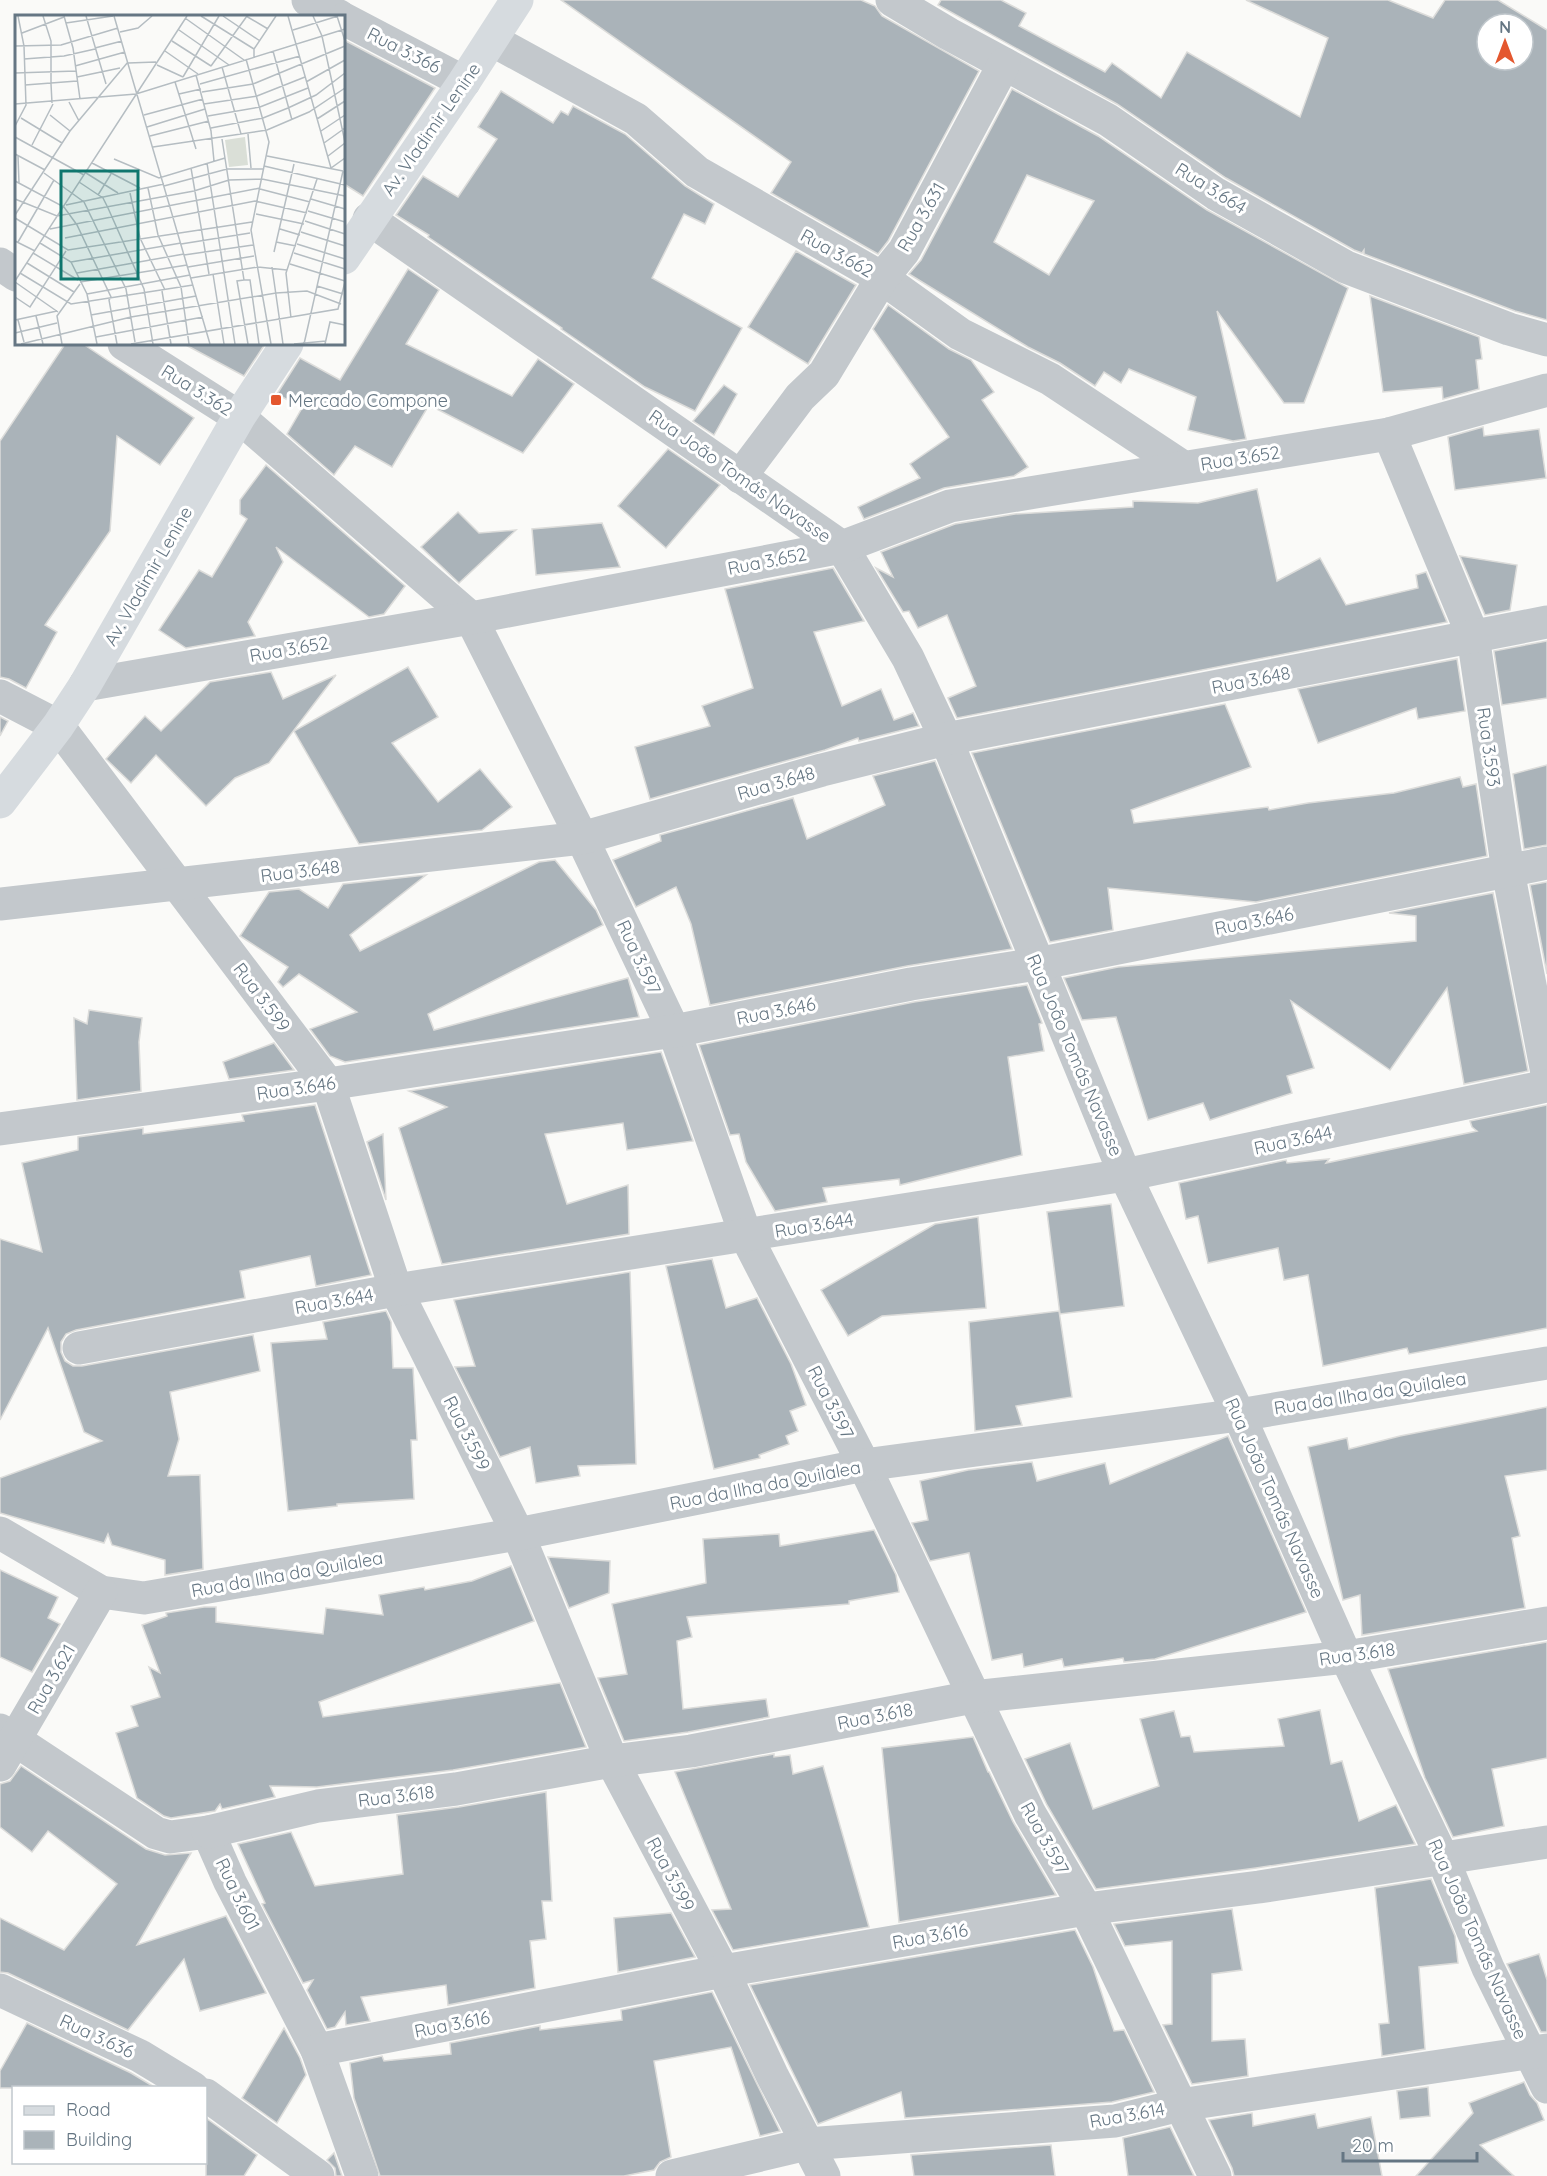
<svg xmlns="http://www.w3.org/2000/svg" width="1547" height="2176" font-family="Quicksand,sans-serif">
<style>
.building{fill:#aab3b9;stroke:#dcdcda;stroke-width:1.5;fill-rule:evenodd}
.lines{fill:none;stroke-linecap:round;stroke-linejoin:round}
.minor{stroke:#c3c8cc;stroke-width:33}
.major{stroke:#d6dbdf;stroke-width:33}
.poi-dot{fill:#e4572e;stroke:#fff;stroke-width:2}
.labels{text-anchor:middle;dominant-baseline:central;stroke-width:6;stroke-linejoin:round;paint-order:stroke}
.street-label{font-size:18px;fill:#657683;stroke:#fff}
.poi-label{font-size:18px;fill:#657683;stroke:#fff;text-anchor:start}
.inset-road{fill:none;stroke:#b5bdc2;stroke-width:1.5}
.view{fill:#0f766e;fill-opacity:0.15;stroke:#0f766e;stroke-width:3}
.inset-edge{fill:none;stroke:#657683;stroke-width:3}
</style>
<rect width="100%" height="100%" fill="#fafaf8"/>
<g class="building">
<polygon points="561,0 861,0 875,6 882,16 979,71 888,241 878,254 771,193 791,162"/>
<path d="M941,0H1001L1026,13L1019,26L1105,72L1112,63L1161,98L1187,52L1300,117L1328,38L1246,0H1388L1433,18L1445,0H1498L1547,30V320L1515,311L1364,254V250L1362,253L1354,250L1226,178L1117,104L938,5ZM1487,24H1523V60H1487Z"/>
<polygon points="344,40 435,88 363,196 344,184"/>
<path d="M1012,89L1098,136L1207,210L1348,288L1304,403H1284L1217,311L1246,439L1233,441L1188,430L1196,397L1129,369L1121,383L1104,372L1095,386L1060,363L1028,347L909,274L921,260ZM1027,175L1094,201L1049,275L994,242Z"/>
<polygon points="501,91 553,123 561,111 568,115 573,106 625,134 685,186 714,204 705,224 684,214 652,278 742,328 695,411 645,387 561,329 562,328 428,237 429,235 396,215 423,176 458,197 497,139 478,127"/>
<polygon points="796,251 856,285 808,364 748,327"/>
<polygon points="408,269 439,290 406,344 512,396 538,359 574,384 523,453 429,405 392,467 355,446 334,475 287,434 302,408 277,394 300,358 340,380"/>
<polygon points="1370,296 1479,337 1482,359 1476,360 1479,389 1443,399 1442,387 1383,392"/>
<polygon points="888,305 949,349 971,360 994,392 982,400 1028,467 1014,476 944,488 864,519 858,507 920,478 910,464 949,437 873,329"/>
<polygon points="65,344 83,344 194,418 160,465 117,436 110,531 45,625 57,632 26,688 9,679 0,677 0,441"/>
<polygon points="184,344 265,344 244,376"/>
<polygon points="724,385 737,394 714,435 693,421"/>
<polygon points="1483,427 1484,436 1539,429 1546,478 1455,490 1448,437"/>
<polygon points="668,449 720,485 666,548 618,506"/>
<polygon points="266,465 405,586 384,614 369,617 276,547 283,562 248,622 255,636 186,648 159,630 199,570 212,577 247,519 240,514 240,500"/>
<polygon points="1257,489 1277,581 1320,558 1346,605 1418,588 1416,575 1426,572 1447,622 957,718 948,698 976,686 947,615 918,628 909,611 903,612 876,568 893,577 881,552 955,524 1015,514 1133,507 1133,501 1198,503"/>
<polygon points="458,512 479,533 516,530 459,583 421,547"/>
<polygon points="602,523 620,567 536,575 532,529"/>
<polygon points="1460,556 1517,565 1510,610 1485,615"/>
<polygon points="833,568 864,621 814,632 842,706 881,689 894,720 913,713 919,726 859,741 858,738 825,750 650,799 635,747 710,726 702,706 753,688 725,589"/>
<polygon points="1547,641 1547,698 1502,705 1494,651"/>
<polygon points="1457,659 1465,711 1418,719 1416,708 1318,743 1298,689"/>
<polygon points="408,667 438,717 392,743 438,802 480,769 512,807 482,830 359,844 294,731"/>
<polygon points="271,672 283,699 336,675 269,763 235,778 206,806 156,755 131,783 106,759 145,716 161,731 210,682"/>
<polygon points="1225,704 1251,767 1131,810 1134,823 1268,807 1269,810 1308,803 1394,793 1460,777 1463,787 1476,784 1487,856 1256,902 1108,888 1113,930 1050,942 972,753"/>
<polygon points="0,717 8,721 0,736"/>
<polygon points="935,761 1012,949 907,966 710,1005 691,924 676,887 636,907 613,860 661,841 660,835 793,798 807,839 885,805 873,776"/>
<polygon points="1547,765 1547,845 1524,849 1513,774"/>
<polygon points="555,860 596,910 603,925 428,1014 434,1030 628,978 639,1017 345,1062 330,1056 310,1029 357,1012 299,974 283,987 278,982 288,967 240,936 269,892 299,889 328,908 343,884 426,875 350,935 360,951 539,862"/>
<polygon points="1547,882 1547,974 1530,885"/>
<polygon points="1493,893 1528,1071 1464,1084 1447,988 1390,1070 1291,1001 1314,1068 1287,1076 1292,1093 1210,1120 1203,1103 1148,1120 1116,1017 1082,1020 1064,978 1118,967 1416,941 1416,916 1389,913"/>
<polygon points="1027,985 1042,1023 1039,1024 1044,1051 1008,1057 1022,1155 900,1185 899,1179 823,1188 827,1202 775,1211 746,1162 739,1134 730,1135 699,1045 914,1002"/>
<polygon points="89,1010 142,1018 139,1042 141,1091 77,1100 74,1018 87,1024"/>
<polygon points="274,1043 294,1070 229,1079 223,1062"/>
<polygon points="661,1052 693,1141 627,1150 623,1123 545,1134 567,1204 628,1185 629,1234 442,1264 399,1128 447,1107 409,1091"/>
<polygon points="315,1105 371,1275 316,1286 310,1256 240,1271 245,1298 76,1330 66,1334 61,1342 61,1352 65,1361 73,1366 82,1366 253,1335 260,1371 170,1392 179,1439 168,1476 200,1475 203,1569 165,1575 165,1560 112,1545 108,1534 104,1543 0,1513 0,1478 102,1441 84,1432 48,1328 0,1420 0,1239 42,1252 22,1163 78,1150 78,1137 143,1128 143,1134 244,1121 242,1115"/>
<polygon points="1547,1105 1547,1328 1409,1354 1407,1348 1323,1366 1308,1275 1284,1280 1278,1248 1208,1263 1198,1216 1186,1219 1179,1183 1286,1160 1287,1163 1329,1159 1326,1163 1477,1131 1472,1127 1470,1121"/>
<polygon points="383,1134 386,1200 367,1142"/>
<polygon points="1111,1204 1124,1306 1060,1314 1047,1212"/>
<polygon points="978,1217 986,1308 882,1316 848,1336 821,1290 935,1224"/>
<polygon points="712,1259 726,1308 757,1298 791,1364 806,1405 790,1411 798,1431 786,1436 789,1444 759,1455 760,1458 714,1469 666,1266"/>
<polygon points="630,1272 636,1464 578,1466 580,1476 536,1483 530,1447 500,1457 455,1367 475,1366 454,1300"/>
<polygon points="386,1311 391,1322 393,1368 413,1368 417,1440 411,1440 414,1499 337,1504 337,1506 288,1511 271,1343 327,1339 323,1322"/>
<polygon points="1059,1311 1072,1397 1016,1406 1022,1425 975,1431 969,1322"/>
<polygon points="1547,1407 1547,1470 1505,1476 1520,1536 1512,1538 1525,1608 1362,1635 1360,1595 1343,1600 1308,1447 1347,1438 1349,1449 1400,1436"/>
<polygon points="1228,1436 1306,1612 1155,1659 1124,1662 1123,1658 1064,1667 1062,1659 1024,1667 1022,1654 992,1660 969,1553 930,1561 912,1523 928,1520 920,1481 968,1470 1032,1462 1037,1481 1105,1463 1110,1484"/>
<polygon points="874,1530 896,1575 899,1592 849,1601 849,1604 687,1617 692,1637 677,1641 683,1709 766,1699 769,1717 688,1732 624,1741 598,1678 627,1674 612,1604 706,1583 703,1539 779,1534 780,1546"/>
<polygon points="548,1557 610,1561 609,1593 569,1608"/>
<polygon points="511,1566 534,1621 319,1702 323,1717 560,1683 586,1747 453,1770 317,1787 270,1786 275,1797 222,1809 220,1804 215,1811 171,1818 164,1816 137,1798 116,1733 138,1726 131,1706 160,1697 149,1667 160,1673 142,1625 167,1616 166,1613 204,1607 216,1607 216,1622 323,1634 326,1608 383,1615 379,1595 424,1587 425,1590 472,1581"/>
<polygon points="0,1570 58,1597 48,1618 60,1624 32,1672 0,1657"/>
<polygon points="1547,1642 1547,1758 1492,1769 1504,1826 1453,1837 1425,1778 1388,1669"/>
<polygon points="1320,1710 1331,1764 1342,1761 1359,1821 1396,1805 1415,1844 1256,1868 1096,1889 1047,1805 1025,1759 1070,1743 1093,1809 1159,1786 1140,1719 1174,1711 1181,1737 1190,1736 1194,1752 1284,1746 1278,1719"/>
<polygon points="973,1737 988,1772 989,1772 1013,1822 1056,1895 899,1922 882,1748"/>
<polygon points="774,1754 774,1757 790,1755 793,1774 823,1766 869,1927 733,1950 712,1910 731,1909 675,1772"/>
<polygon points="21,1766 146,1849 165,1855 191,1853 137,1945 226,1916 266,1993 200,2011 184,1959 128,2030 8,1973 0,1972 0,1918 64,1950 117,1884 48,1831 32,1852 0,1827 0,1784 10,1781"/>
<polygon points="546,1792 552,1901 542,1901 546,1939 530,1941 535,1988 448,2005 446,1985 361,1997 370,2021 346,2025 345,2012 335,2027 327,2029 307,1990 313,1980 303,1983 262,1904 265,1903 238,1844 291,1832 315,1886 403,1874 397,1815 459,1807"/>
<polygon points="1431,1879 1455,1936 1458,1963 1419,1967 1425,2049 1382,2056 1379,2024 1389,2023 1375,1888"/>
<polygon points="1232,1909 1242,1970 1212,1974 1212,2041 1245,2039 1248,2076 1192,2084 1163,2025 1172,2024 1172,1941 1125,1946 1114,1924"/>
<polygon points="671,1913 695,1957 618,1972 614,1918"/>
<polygon points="1075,1930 1093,1967 1114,2031 1124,2030 1154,2092 1112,2102 905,2118 901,2092 818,2124 750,1985"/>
<polygon points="1539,1954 1547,1980 1547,2032 1541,2032 1507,1964"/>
<polygon points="712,1992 780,2131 760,2136 731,2047 654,2061 671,2157 660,2162 654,2170 624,2176 380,2176 354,2098 350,2063 382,2056 384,2061 451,2054 450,2043 540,2026 540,2030 622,2020 621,2010"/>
<polygon points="27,2023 131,2073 156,2088 0,2088 0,2071"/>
<polygon points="284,2028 300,2058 306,2075 277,2123 242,2098"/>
<polygon points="1524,2082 1530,2095 1537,2103 1544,2120 1480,2145 1514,2176 1416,2176 1473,2113 1469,2103"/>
<polygon points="1428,2087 1430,2116 1400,2119 1397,2091"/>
<polygon points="1252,2113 1253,2126 1315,2114 1318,2128 1371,2117 1382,2176 1234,2176 1232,2168 1209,2120"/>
<polygon points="206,2118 257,2155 244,2176 206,2176"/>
<polygon points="1170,2127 1194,2176 1128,2176 1123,2138"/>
<polygon points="1051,2145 1055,2176 914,2176 911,2155"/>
<polygon points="334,2153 342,2176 336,2176 335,2168 327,2160"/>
</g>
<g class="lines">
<g class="minor">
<polyline points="308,0 339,16"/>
<polyline points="892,0 949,34 1108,120 1216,194 1346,267 1509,329 1547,340"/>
<polyline points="344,19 464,82"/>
<polyline points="492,40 636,119 697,172 882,278 960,334 1050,379 1183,467"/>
<polyline points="369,219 842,547 908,658 946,739 1125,1175 1239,1415 1346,1657 1443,1859 1488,1968 1547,2087"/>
<polyline points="0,264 16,275"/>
<polyline points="124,344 239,417 471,618 582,838 674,1031 746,1236 864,1465 1030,1814 1086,1909 1215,2176"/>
<polyline points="1389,434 1473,636 1508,871 1547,1073"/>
<polyline points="740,477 800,397 824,374 882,278 904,251 1004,64"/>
<polyline points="85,685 471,618 842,547 950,506 1389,434 1547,390"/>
<polyline points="0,696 58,726 328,1084 396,1290 518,1534 612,1761 723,1971 772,2075 824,2176"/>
<polyline points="0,904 582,838 822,770 946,739 1547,622"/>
<polyline points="0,1129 328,1084 674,1031 911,984 1037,964 1547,863"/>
<polyline points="79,1348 396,1290 1125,1175 1547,1086"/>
<polyline points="0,1533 101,1592 144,1598 518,1534 864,1465 1239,1415 1547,1363"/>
<polyline points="0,1730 156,1833 170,1837 208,1832 230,1882 317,2050 362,2176"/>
<polyline points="0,1765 101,1592"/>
<polyline points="208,1832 318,1806 456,1789 612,1761 691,1751 973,1697 1346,1657 1547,1623"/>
<polyline points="0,1990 140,2056 193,2088"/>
<polyline points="317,2050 723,1971 1086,1909 1259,1887 1547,1842"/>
<polyline points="206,2095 318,2176"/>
<polyline points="672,2176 807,2144 1115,2121 1180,2105 1547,2050"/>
</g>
<g class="major">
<polyline points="344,258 464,82 517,0"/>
<polyline points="0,802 58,726 85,685 239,417 287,344"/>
</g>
</g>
<rect class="poi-dot" x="270" y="394" width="12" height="12" rx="3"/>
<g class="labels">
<g class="street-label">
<text transform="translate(404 50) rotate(27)">Rua 3.366</text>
<text transform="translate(431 129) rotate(-55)">Av. Vladimir Lenine</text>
<text transform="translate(1211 188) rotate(32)">Rua 3.664</text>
<text transform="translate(921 217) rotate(-60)">Rua 3.631</text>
<text transform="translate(837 253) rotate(29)">Rua 3.662</text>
<text transform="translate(197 390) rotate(32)">Rua 3.362</text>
<text transform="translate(1240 458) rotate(-9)">Rua 3.652</text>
<text transform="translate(740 476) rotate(35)">Rua João Tomás Navasse</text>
<text transform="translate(767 561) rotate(-11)">Rua 3.652</text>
<text transform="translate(148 576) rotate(-60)">Av. Vladimir Lenine</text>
<text transform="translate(289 649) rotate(-10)">Rua 3.652</text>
<text transform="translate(1251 680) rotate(-11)">Rua 3.648</text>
<text transform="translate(1489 747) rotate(82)">Rua 3.593</text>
<text transform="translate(776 783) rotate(-16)">Rua 3.648</text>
<text transform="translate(300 871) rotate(-7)">Rua 3.648</text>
<text transform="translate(1254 921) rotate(-11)">Rua 3.646</text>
<text transform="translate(639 957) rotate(65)">Rua 3.597</text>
<text transform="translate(262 997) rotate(53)">Rua 3.599</text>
<text transform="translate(776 1011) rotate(-11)">Rua 3.646</text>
<text transform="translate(1075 1055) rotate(67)">Rua João Tomás Navasse</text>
<text transform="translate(296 1088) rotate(-8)">Rua 3.646</text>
<text transform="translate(1293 1140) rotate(-12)">Rua 3.644</text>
<text transform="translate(814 1225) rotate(-9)">Rua 3.644</text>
<text transform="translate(334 1301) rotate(-10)">Rua 3.644</text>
<text transform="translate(1370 1393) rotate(-9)">Rua da Ilha da Quilalea</text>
<text transform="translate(831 1402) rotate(63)">Rua 3.597</text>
<text transform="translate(467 1433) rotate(63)">Rua 3.599</text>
<text transform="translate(765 1485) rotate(-11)">Rua da Ilha da Quilalea</text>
<text transform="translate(1275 1498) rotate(66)">Rua João Tomás Navasse</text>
<text transform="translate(287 1574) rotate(-10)">Rua da Ilha da Quilalea</text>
<text transform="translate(1357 1654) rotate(-8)">Rua 3.618</text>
<text transform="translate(51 1679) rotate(-60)">Rua 3.621</text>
<text transform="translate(875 1716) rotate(-11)">Rua 3.618</text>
<text transform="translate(396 1796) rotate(-7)">Rua 3.618</text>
<text transform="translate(1045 1838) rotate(61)">Rua 3.597</text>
<text transform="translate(671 1874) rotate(62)">Rua 3.599</text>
<text transform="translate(238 1894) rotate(64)">Rua 3.601</text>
<text transform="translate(930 1936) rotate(-10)">Rua 3.616</text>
<text transform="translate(1478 1939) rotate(66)">Rua João Tomás Navasse</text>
<text transform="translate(452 2024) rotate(-11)">Rua 3.616</text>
<text transform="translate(97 2036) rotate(25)">Rua 3.636</text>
<text transform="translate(1127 2115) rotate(-10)">Rua 3.614</text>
</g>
<g class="poi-label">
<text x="288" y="400">Mercado Compone</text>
</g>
</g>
<g transform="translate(15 15)">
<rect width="330" height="330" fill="#fafaf8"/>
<path d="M230,122L233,150L214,152L210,125Z" fill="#dadfd7"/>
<path class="inset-road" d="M28,1L36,26V69M49,1L58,33L65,84M71,1L91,69M99,1L195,329M186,1L239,34M208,1L245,26M231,1L253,14M273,1L316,153L330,143M298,1L307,21L330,127M322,1L330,26M170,3L229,45M51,8L98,1M164,15L214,50M278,15L323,1M105,17L123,13L137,1M7,18L49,2M157,26L196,51M0,31L46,30L103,13M80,33L107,26M150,36L183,59M258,36L277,105M239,42V34L261,1M9,44L49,41L80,34M231,44L254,127L236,215L256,329M113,48L141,47M142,50L168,62M60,51L110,37M196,51L232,1M207,52L226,119M0,58L61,56M181,60L196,116L199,146M62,62L105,53M168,62L204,1M160,67L181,134M291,67L330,45M36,69L37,88M185,69L285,41M10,70L62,66M187,77L238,69L330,31M164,79L186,74M54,87L64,106M0,89L121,79L330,14M189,89L242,81L290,62M35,100L55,116M129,100L188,84M193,101L245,92L293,73M6,103L47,128M302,104L330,86M0,111L11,90L9,31L3,1M132,112L190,94M196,113L248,103L273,93L301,80L330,58M306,116L330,100M233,119L236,153M135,121L194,106M0,122L69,160M207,124L229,265M309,128L330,113M17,130L38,89M138,132L252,115L294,97L330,73M0,139L30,155M3,141L4,168M252,141L328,156M313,141L330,128M99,144L144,163L210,143M77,148L125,173M192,148L220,329M249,151L330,170M176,153L194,259M29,158L69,187L111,274L120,327M71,158L103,178M0,166L49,192L62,210L96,282L94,285L102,329M64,167L88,183L93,193L129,274L138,329M149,171L212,154H249M133,173L143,220L166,272L174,329M245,174L295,187M115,178L125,223L150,275M83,180L96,159M0,184L42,201L179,176L214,165L247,164L330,181M296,184L330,194M51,190L149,169M293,196L330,207M241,199L289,209M0,200L55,116L113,47M0,203L53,235L237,207M290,206L330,219M35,214L245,173M265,214L285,220M286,217L330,231M50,223L240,186L292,198M0,226L20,236M3,227L39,165M261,227L281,231M25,228L56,247L72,279L82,329M166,229L235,218M282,229L330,244M259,237L279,149M18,238L63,265M279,238L330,254M169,240L238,230M56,247L166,228M12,248L59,277M275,249L330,266M173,252L239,241M257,252L268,329M5,258L56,289L178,270M62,258L169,239M198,259L209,329M176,263L243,252L272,255M229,265H235L244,329M229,265L222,266L233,329M0,266L172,1M0,267L43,297M65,267L172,250M302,271L328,279M147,276L156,329M72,279L175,260M0,282L15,292L51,236M76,300L181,281M21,301L28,329M276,303L271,258L302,164M0,305L42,296M3,305L9,327M0,318L42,308M81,322L188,302M6,329L116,302L261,278L292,276L326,289M47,329L42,301L65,269M116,329L323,294L330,267M279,329L311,326M289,329L328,156M310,329L315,307L330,310"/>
<path class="view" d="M46,156H123V264H46Z"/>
<rect width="330" height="330" class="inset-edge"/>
</g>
<rect x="12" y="2086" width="195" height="78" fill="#ffffff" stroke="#c1c8cd" stroke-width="1.5"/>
<rect x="24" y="2106" width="30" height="9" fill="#d6dbdf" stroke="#c1c8cd" stroke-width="1.5"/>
<text x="66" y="2116" font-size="18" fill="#657683">Road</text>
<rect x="24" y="2131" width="30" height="18" fill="#aab3b9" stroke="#c1c8cd" stroke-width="1.5"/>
<text x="66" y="2146" font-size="18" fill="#657683">Building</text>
<g transform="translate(1505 42)"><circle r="28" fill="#ffffff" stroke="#c1c8cd" stroke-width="1.5"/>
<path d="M0-4.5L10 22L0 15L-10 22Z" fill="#e4572e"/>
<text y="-9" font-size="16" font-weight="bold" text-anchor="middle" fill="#657683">N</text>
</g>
<path d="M1343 2152v9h134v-9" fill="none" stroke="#657683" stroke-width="3"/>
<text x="1352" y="2152" font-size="18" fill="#657683" stroke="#ffffff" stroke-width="4.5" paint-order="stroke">20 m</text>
</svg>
